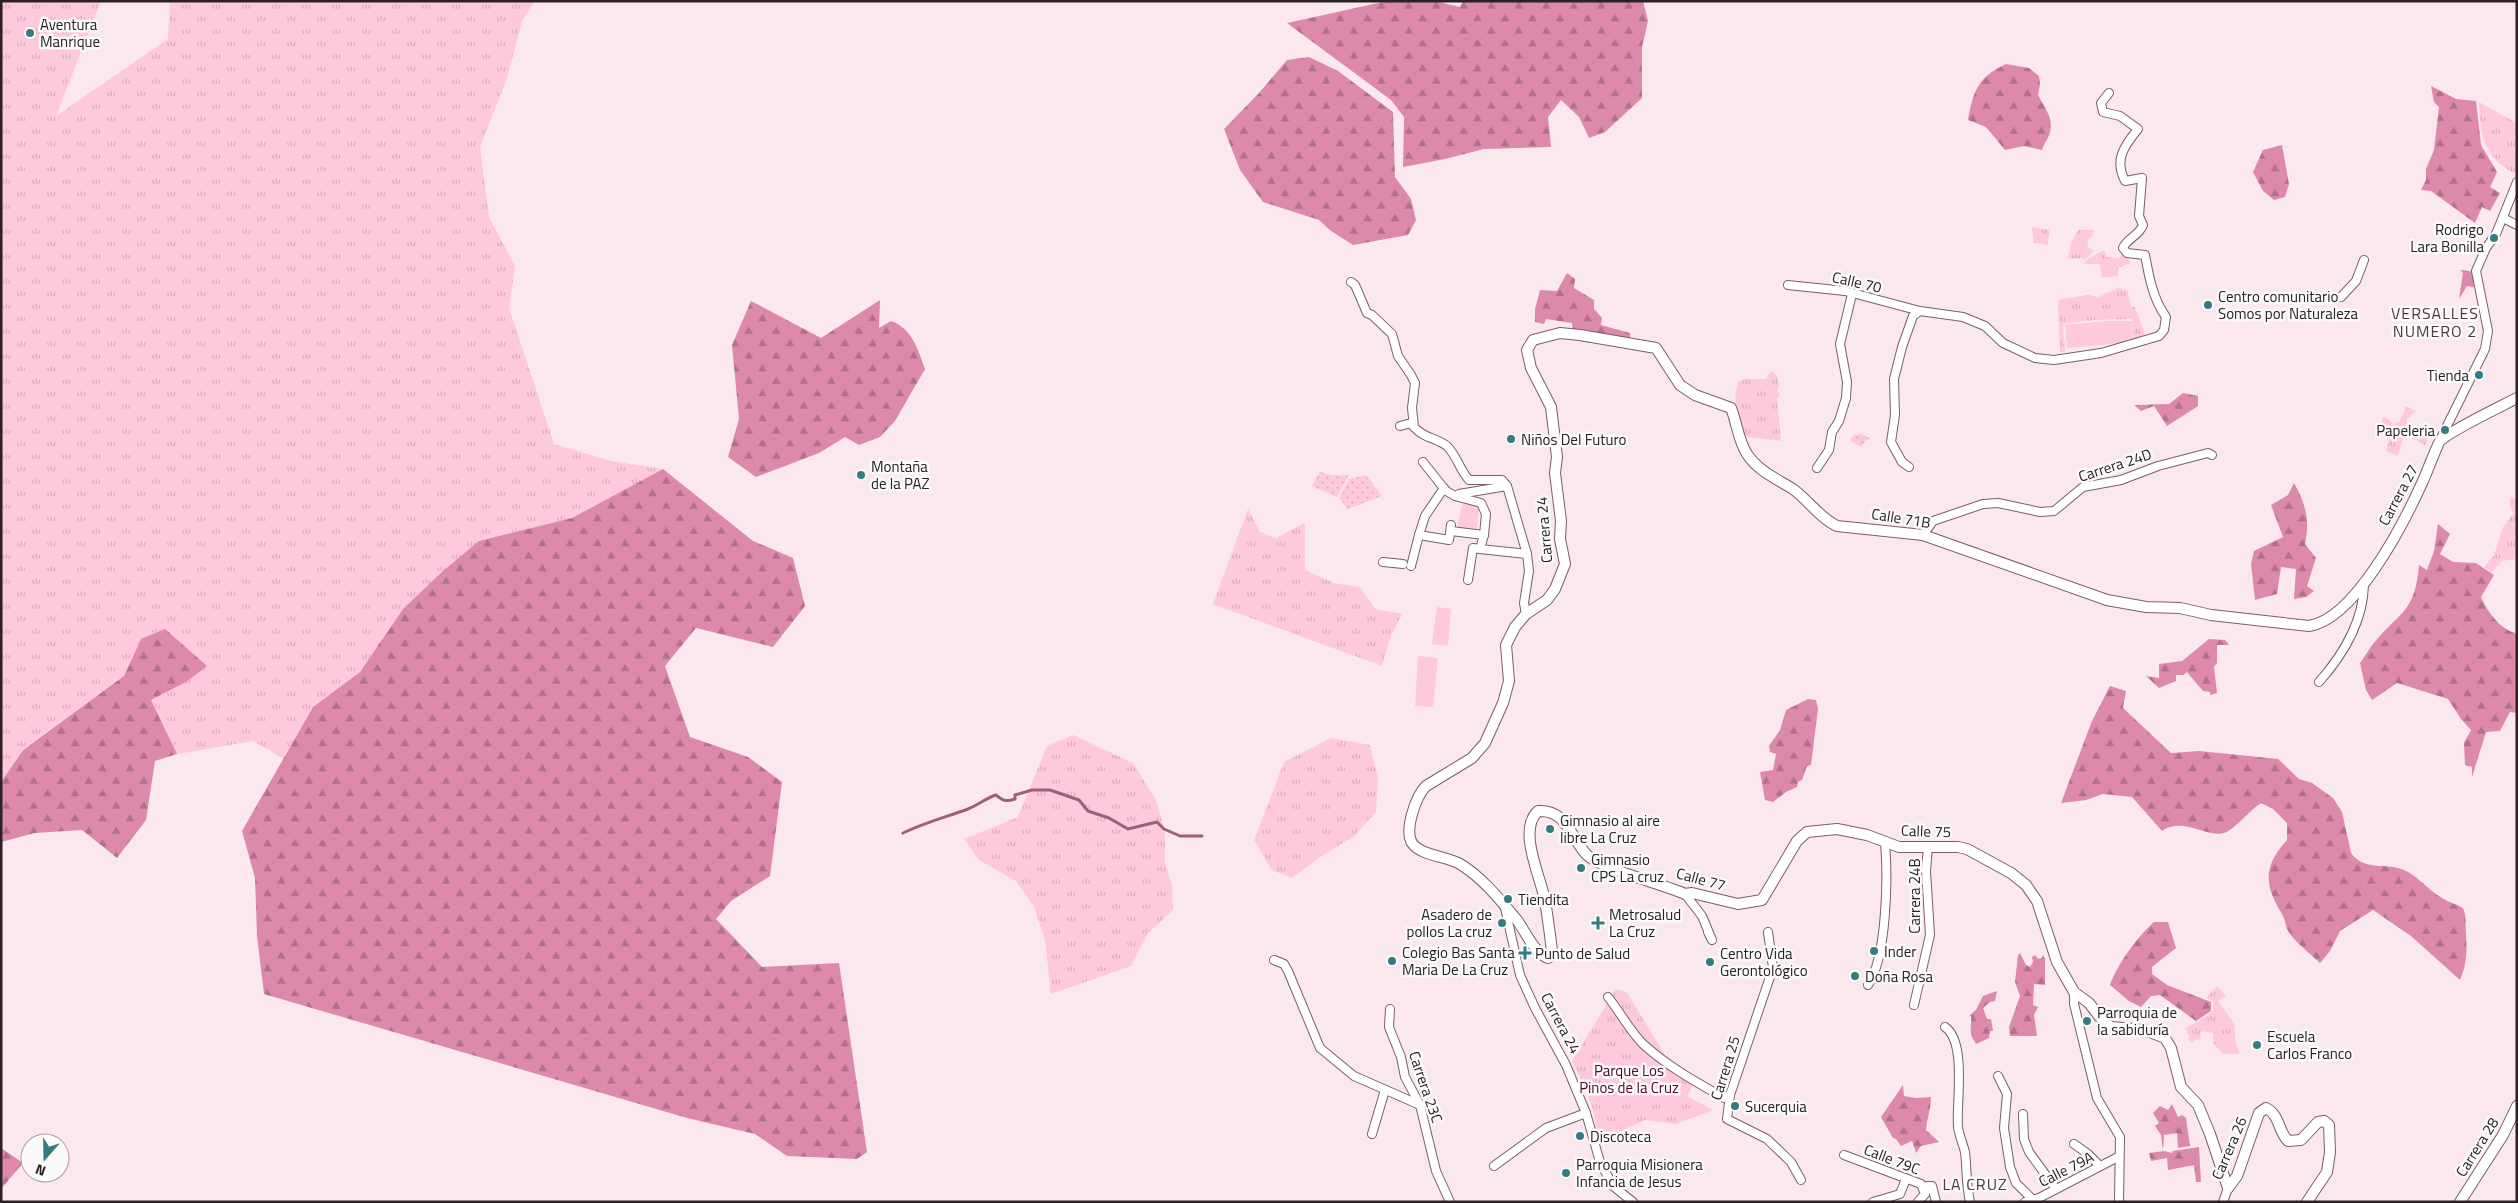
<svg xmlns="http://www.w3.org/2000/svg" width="2518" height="1203" font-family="'Titillium Web',sans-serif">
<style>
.grass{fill:url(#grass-tufts)}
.forest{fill:url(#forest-firs)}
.garden{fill:url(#garden-dots)}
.pitch{fill:#fec8dd}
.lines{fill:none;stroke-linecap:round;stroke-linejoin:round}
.stream{stroke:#9c6079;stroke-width:3}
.street-casing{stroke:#7a5f69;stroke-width:10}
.secondary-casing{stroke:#7a5f69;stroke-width:12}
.street{stroke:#fff;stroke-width:8}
.secondary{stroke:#fff;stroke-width:10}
.poi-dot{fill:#337c82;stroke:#fafafa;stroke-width:2}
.labels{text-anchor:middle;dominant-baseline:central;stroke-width:5;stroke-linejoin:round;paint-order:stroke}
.poi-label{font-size:15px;fill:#2b2024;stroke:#fafafa;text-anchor:start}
.street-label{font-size:15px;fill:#2b2024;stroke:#fafafa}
.park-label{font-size:15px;fill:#50042f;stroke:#fafafa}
.neighbourhood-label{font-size:16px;letter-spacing:1px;fill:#503741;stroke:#fafafa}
</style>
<defs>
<pattern id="grass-tufts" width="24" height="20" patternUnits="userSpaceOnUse" patternTransform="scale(1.25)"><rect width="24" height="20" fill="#fec8dd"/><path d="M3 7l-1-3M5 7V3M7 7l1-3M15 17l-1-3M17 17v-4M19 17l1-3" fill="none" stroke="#daacbe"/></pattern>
<pattern id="forest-firs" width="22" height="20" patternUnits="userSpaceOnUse" patternTransform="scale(1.25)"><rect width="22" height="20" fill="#dd89ac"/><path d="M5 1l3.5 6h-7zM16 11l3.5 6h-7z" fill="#b3708c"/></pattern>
<pattern id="garden-dots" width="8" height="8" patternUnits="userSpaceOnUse" patternTransform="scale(1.25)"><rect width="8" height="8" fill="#fec8dd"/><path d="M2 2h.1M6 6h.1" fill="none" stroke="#daacbe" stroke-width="1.8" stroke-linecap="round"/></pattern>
</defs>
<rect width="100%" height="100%" fill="#fbe7ee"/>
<g class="grass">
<polygon points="1,1 101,1 56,116 168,39 170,1 535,1 522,21 507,78 480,147 489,217 515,266 509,308 554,444 611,461 663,469 572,518 479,541 403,609 360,672 313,707 283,758 253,741 177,754 151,700 186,682 141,639 124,676 23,749 1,782"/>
<path d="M2479,102L2517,123L2516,174C2484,158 2480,136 2479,102Z"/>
<polygon points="2032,227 2049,230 2048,245 2034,243"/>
<polygon points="2078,230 2094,230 2092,237 2088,239 2087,247 2094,251 2084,260 2082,258 2068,259 2071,243"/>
<polygon points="2102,251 2105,251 2106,257 2120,258 2122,253 2127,255 2130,263 2118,268 2118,276 2102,278 2100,264 2085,264 2086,260"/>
<polygon points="2118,288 2127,290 2131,307 2135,307 2146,337 2134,341 2132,319 2094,320 2067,323 2063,325 2065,352 2060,352 2058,300 2087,295 2098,297"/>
<polygon points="1771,371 1777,375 1779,386 1777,391 1780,395 1777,398 1781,441 1742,436 1735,397 1738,382 1745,379 1766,379"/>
<polygon points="2406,407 2416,411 2407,419 2407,428 2413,431 2419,429 2423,433 2431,433 2425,445 2415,439 2403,438 2398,456 2386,451 2389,440 2381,433 2380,425 2384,416 2393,424 2399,422"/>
<polygon points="2510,497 2517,499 2517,559 2502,561 2492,572 2484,567 2494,555 2503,527 2514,513 2510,507"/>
<polygon points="1248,509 1260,532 1276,538 1305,523 1305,570 1334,583 1360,587 1375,609 1402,614 1390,638 1382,666 1213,604"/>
<polygon points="1073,735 1133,763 1156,800 1165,832 1165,864 1172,884 1173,910 1148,933 1131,966 1051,994 1045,940 1034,907 1016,881 979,860 964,839 1018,817 1047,746"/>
<polygon points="1331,738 1370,745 1378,778 1376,812 1353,837 1323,855 1292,878 1272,870 1254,840 1284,762"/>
<polygon points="2217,986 2226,996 2218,1001 2234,1023 2236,1044 2240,1054 2223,1054 2213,1043 2213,1033 2201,1031 2200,1040 2197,1039 2192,1043 2188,1039 2190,1038 2185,1028 2201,1020 2213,1011 2213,1001 2206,998"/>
<path d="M1616,989L1627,993L1667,1058L1697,1079L1687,1096L1713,1110L1676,1124L1645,1120L1596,1143C1598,1110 1586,1091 1572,1061Z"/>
</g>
<g class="forest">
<polygon points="1387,1 1435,1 1460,7 1463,1 1643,1 1648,21 1642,47 1642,98 1605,132 1589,138 1579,117 1561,100 1548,117 1551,147 1484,149 1445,159 1403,167 1404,117 1391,100 1287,23"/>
<polygon points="1309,57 1338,71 1393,112 1395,177 1411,199 1416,220 1408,235 1353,245 1331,231 1319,220 1263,202 1240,170 1224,129 1259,93 1287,60"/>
<path d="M2006,64L2029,68L2039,76L2040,84L2038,95C2044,107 2054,118 2050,132C2049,138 2044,143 2042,150L2024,146L2005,150L1986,127L1968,120C1973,91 1978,77 2006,64Z"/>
<polygon points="2431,86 2456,99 2476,101 2481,145 2497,172 2490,187 2500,193 2490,211 2482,207 2475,223 2431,191 2421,190 2426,180 2426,169 2434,150 2439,107 2434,102"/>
<polygon points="2282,145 2289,184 2285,197 2274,200 2263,191 2253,172 2263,150"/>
<polygon points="2460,270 2475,272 2477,288 2467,286 2459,299 2463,273"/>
<polygon points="1567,273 1575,279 1574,288 1594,300 1594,309 1602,318 1601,325 1630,333 1631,347 1594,338 1591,343 1569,339 1564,336 1573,335 1572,323 1546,319 1544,324 1535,322 1535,309 1540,290 1557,291"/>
<path d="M880,300L879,328L891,321C912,328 918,350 925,369L895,421L880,437L859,445L845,437L819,453L756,477L728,457L739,419L732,345L751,301L821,338Z"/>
<polygon points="2183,393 2198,396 2198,406 2167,426 2154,406 2141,411 2134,405 2169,404"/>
<polygon points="663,469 753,541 793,558 805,606 773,647 696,628 665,666 690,737 748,757 782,782 770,876 731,901 716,919 762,967 839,963 867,1152 857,1159 787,1156 755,1134 687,1118 264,994 257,936 255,878 242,831 313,707 360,672 403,609 443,571 479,541 572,518"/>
<path d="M2294,483C2306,504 2310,521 2305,544L2316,558L2307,586L2314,591L2306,597L2294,599L2296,569L2281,567L2277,594L2255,600L2251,564L2254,551L2283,537L2271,505L2288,495Z"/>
<path d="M2438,524L2450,534L2440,554L2453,562L2476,563L2494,575L2481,597C2487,611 2501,631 2517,633V713L2510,712L2500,731L2486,732L2472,777V767L2465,765L2464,743L2471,730L2461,719L2448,699L2397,683L2372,700L2366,690L2360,663C2365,657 2368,650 2373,644C2400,611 2415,613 2419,565L2427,570L2434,551Z"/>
<polygon points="165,629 207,666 186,682 151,700 177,754 155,761 146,820 117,858 82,830 35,833 1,842 1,782 23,750 124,676 141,639"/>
<polygon points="2209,639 2225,640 2229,645 2217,645 2217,663 2214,667 2217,693 2210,695 2210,692 2203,691 2187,672 2183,675 2176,675 2176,681 2159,688 2146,676 2159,678 2159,664 2182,661"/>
<path d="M2110,686L2126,691L2123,708L2171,753L2199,751L2278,759L2299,779L2312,783L2333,798L2342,812L2351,853C2365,872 2385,862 2404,870C2418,876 2428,890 2442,898C2448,902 2456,904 2463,908C2467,918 2465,924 2466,934C2467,952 2467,963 2460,980L2411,936L2373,910L2340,931L2330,951L2320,963C2310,953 2293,941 2287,929C2285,924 2285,919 2282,914C2264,885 2263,866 2287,840V823L2273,809L2261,803C2251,809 2233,831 2224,833C2207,838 2182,816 2162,831L2132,797L2103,794L2086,800L2061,803L2092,721Z"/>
<polygon points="1808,699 1816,700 1818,709 1811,765 1807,766 1802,780 1798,782 1797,787 1786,792 1773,802 1765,800 1760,772 1773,770 1776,754 1770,752 1769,746 1780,730 1786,710"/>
<path d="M2154,922H2168L2176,948L2152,967V974L2167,985L2211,1002V1011L2196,1021L2160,995L2151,996L2141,1007L2129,1001L2110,985C2117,965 2138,936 2154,922Z"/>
<polygon points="2020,953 2026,965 2030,967 2033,962 2032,957 2035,955 2038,959 2042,958 2043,955 2045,959 2045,985 2034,984 2033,1005 2038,1007 2034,1015 2037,1036 2010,1036 2009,1027 2020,996 2015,982 2018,955"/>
<path d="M1997,991L1995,1001L1990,1002L1983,1008L1987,1019H1991L1993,1031H1990L1989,1038L1976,1044C1975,1041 1973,1040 1972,1037C1969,1030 1972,1023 1971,1016H1969L1976,1010L1983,996Z"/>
<path d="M1903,1085L1904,1096L1916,1098L1931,1097C1931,1109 1927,1118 1926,1130L1939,1142L1921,1146L1916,1153L1912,1141L1901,1146L1896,1139L1893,1138L1881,1117Z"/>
<polygon points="2172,1104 2178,1117 2182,1115 2186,1118 2190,1146 2178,1148 2177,1133 2164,1135 2163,1150 2161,1135 2155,1126 2159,1123 2153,1113 2160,1106 2168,1110"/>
<polygon points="2199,1147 2201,1182 2196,1182 2194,1165 2168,1170 2167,1158 2151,1161 2149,1153 2164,1151 2172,1153 2173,1151"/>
<polygon points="1,1148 23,1163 1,1189"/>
</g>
<g class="garden">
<polygon points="1860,433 1871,439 1866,440 1861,447 1850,440 1855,434 1859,435"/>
<polygon points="1320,472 1332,475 1349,475 1337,497 1312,486"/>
<polygon points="1366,475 1382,496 1348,509 1339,498 1349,479"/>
</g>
<g class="pitch">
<polygon points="2106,321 2132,321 2133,342 2067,348 2065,325"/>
<polygon points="1463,501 1479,505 1477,531 1457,527"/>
<polygon points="1437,607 1451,609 1448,646 1432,644"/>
<polygon points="1418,656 1438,658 1433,707 1415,706"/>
</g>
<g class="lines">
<path class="stream" d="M903,833C924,823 946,817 968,809C978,805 986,798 996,795C1003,801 1006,802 1015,799V795L1032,790H1050L1079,800L1088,811L1109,818L1128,829L1157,822L1164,829L1180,836H1202"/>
<g class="street-casing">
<g id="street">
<polyline points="2503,218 2517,225"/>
<path d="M1351,282L1355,285L1367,313L1372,315L1392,334L1398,356L1411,375L1415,383L1412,408L1414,427C1424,439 1439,438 1448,447C1457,457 1460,470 1469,480H1502L1507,486L1527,554L1529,571L1524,603L1526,614"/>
<path d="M1788,285L1845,291L1920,311L1963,317L1985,326L2003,343L2035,358L2054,360L2101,353L2159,336L2164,330L2166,317C2153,299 2149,277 2145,255L2127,253L2123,248C2127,238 2139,236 2143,225L2139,216L2142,178L2125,181C2114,160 2124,146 2138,129L2120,116L2103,112L2101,103L2109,93"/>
<polyline points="2341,297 2356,281 2364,260"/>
<polyline points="1400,426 1411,423 1414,427"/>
<polyline points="2440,440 2485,349 2488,331 2476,271 2486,248 2496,234 2517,182"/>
<polyline points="1423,462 1446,491"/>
<polyline points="1909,467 1902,462 1891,442 1895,415 1894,379 1902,347 1913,316 1920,311"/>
<polyline points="1817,468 1829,450 1832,432 1839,421 1846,398 1847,382 1840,344 1852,294"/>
<polyline points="1444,488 1425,516 1419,535 1449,540 1451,525"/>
<polyline points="1448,492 1455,496 1481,503 1486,514 1484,535 1451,531"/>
<polyline points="1459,494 1507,486"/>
<polyline points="1484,535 1480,549 1527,554"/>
<polyline points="1923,535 1933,521 1983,504 1998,503 2040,512 2054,511 2083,487 2121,480 2158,466 2208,453 2212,455"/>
<polyline points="1383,562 1403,564"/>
<polyline points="1411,566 1419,535"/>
<polyline points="1468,580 1473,548 1480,549"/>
<path d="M2319,682C2343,655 2363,621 2364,585"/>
<polyline points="1685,894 1702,916 1712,940 1708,932"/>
<polyline points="1505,908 1520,975 1535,1008 1566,1065 1586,1113 1600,1162 1613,1186 1633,1202"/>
<polyline points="1768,932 1773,968 1730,1095 1727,1119 1767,1139 1791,1162 1801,1180"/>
<polyline points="1274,960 1284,964 1288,971 1320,1048 1354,1076 1420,1105"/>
<path d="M1868,985C1887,957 1888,877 1885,842"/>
<polyline points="2074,992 2074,1004 2097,1098 2120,1137 2119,1202"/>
<path d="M1608,997C1620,1012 1630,1031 1643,1044C1667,1066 1696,1082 1724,1098L1730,1095"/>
<polyline points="1914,1005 1930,935 1926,871 1928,846"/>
<polyline points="1390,1009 1389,1027 1401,1057 1405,1077 1420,1105 1436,1171 1450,1202"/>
<path d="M1945,1027C1967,1042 1956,1103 1958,1127C1959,1135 1963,1144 1965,1152C1967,1169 1966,1185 1970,1202"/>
<polyline points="1998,1076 2007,1094 2004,1128 2010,1167 2016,1183 2032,1199"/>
<polyline points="2023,1114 2024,1139 2029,1152 2056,1189"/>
<polyline points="1372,1134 1385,1090"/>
<polyline points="2074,1144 2088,1154 2100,1166"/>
<polyline points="1844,1155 1921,1184 1925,1194 1927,1186 1932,1186 1936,1202"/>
<polyline points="1494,1166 1546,1128 1586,1113"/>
<polyline points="1873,1202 1900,1194 1906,1179"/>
<polyline points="1918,1202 1925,1194"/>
<polyline points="2025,1202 2039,1198 2118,1157"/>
<polyline points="2223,1202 2228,1188"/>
</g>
</g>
<g class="secondary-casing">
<g id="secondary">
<path d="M2228,1188L2210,1134L2198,1105L2181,1087L2171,1048L2165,1038L2145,1030L2111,1027L2102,1020L2089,1003L2074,992L2057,962L2037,901L2026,885L2011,873L1967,849L1958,847H1899L1867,835L1837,829L1807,832L1797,841L1762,900L1738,904L1692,893L1685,894C1663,884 1601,869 1587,855C1571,839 1567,809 1538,811C1517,830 1541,877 1545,901C1548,918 1550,935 1552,951L1548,958C1535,954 1525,931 1517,920C1501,901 1482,877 1460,864C1447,856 1421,856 1412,843C1404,830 1416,796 1426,786L1472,758L1485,743L1503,703L1509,681L1506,645L1515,627L1526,614L1547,600L1555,589L1565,564L1560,539L1561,521L1555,473L1557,457L1551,407L1531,368L1527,350L1533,340L1560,333L1580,335L1656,348L1680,385L1695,395L1731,408C1737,423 1738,440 1747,454C1758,471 1777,479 1793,489C1808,500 1821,519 1837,526L1923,535L2107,600L2146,607L2180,608L2211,615L2309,626C2355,619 2404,523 2422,483C2425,477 2438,443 2440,441C2449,431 2502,406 2517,398"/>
<path d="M2228,1188L2237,1176L2259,1113L2266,1108C2280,1115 2278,1131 2288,1141L2301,1140L2318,1122L2324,1121L2329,1125L2330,1152L2327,1172L2307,1202"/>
<polyline points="2460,1202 2503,1135 2517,1106"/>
</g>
</g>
<use href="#street" class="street"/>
<use href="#secondary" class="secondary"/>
</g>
<g class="poi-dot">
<circle cx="30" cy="33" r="5"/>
<circle cx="2494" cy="238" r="5"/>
<circle cx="2208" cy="305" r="5"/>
<circle cx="2479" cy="375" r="5"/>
<circle cx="2445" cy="430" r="5"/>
<circle cx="1511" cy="439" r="5"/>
<circle cx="861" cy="475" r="5"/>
<circle cx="1550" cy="829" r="5"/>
<circle cx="1581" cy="868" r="5"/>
<circle cx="1508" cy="899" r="5"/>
<circle cx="1502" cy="923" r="5"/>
<path d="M1595.5 915.5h5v5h5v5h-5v5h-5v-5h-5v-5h5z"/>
<circle cx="1874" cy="951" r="5"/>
<path d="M1522.5 945.5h5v5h5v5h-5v5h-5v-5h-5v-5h5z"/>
<circle cx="1392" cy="961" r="5"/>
<circle cx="1710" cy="962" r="5"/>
<circle cx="1855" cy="976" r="5"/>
<circle cx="2087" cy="1021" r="5"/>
<circle cx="2257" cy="1045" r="5"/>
<circle cx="1735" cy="1106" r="5"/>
<circle cx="1580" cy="1136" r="5"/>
<circle cx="1566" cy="1173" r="5"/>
</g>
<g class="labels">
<g class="poi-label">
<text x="40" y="24">Aventura<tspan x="40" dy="17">Manrique</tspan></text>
<text x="2484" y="229" text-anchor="end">Rodrigo<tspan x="2484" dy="17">Lara Bonilla</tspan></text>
<text x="2218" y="296">Centro comunitario<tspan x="2218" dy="17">Somos por Naturaleza</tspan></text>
<text x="2469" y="375" text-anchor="end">Tienda</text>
<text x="2435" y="430" text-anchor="end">Papeleria</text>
<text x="1521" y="439">Niños Del Futuro</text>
<text x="871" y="466">Montaña<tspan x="871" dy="17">de la PAZ</tspan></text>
<text x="1560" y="820">Gimnasio al aire<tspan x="1560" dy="17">libre La Cruz</tspan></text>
<text x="1591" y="859">Gimnasio<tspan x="1591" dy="17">CPS La cruz</tspan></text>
<text x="1518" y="899">Tiendita</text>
<text x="1492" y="914" text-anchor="end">Asadero de<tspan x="1492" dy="17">pollos La cruz</tspan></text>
<text x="1609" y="914">Metrosalud<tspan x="1609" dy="17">La Cruz</tspan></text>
<text x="1884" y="951">Inder</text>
<text x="1402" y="952">Colegio Bas Santa<tspan x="1402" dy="17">Maria De La Cruz</tspan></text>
<text x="1535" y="953">Punto de Salud</text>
<text x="1720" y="953">Centro Vida<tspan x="1720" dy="17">Gerontológico</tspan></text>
<text x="1865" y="976">Doña Rosa</text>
<text x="2097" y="1012">Parroquia de<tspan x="2097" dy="17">la sabiduría</tspan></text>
<text x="2267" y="1036">Escuela<tspan x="2267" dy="17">Carlos Franco</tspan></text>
<text x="1745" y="1106">Sucerquia</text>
<text x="1590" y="1136">Discoteca</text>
<text x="1576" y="1164">Parroquia Misionera<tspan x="1576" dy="17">Infancia de Jesus</tspan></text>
</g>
<g class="street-label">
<text transform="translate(1857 282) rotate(13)">Calle 70</text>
<text transform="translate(2115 465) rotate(-18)">Carrera 24D</text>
<text transform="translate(2398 495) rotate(-62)">Carrera 27</text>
<text transform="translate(1901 518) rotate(9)">Calle 71B</text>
<text transform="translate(1544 530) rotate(-95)">Carrera 24</text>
<text transform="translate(1926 831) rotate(2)">Calle 75</text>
<text transform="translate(1701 879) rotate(15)">Calle 77</text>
<text transform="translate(1914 896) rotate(-90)">Carrera 24B</text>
<text transform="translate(1561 1023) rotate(62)">Carrera 24</text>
<text transform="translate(1725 1068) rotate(-73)">Carrera 25</text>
<text transform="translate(1426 1087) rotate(71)">Carrera 23C</text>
<text transform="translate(2477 1147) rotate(-58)">Carrera 28</text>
<text transform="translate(2229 1148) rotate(-67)">Carrera 26</text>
<text transform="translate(1892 1159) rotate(21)">Calle 79C</text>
<text transform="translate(2066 1169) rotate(-27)">Calle 79A</text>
</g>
<g class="park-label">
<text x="1629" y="1070">Parque Los<tspan x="1629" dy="17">Pinos de la Cruz</tspan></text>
</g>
<g class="neighbourhood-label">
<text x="2435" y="313">VERSALLES<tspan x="2435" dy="18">NUMERO 2</tspan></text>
<text x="1975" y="1184">LA CRUZ</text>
</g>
</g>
<rect width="2518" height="1203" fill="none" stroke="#2b2024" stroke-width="5"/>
<g transform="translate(45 1158) rotate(200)"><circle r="24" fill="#fafafa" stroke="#a7a3a4"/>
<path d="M0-4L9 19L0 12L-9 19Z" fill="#337c82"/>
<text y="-8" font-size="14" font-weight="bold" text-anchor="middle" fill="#2b2024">N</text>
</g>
</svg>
